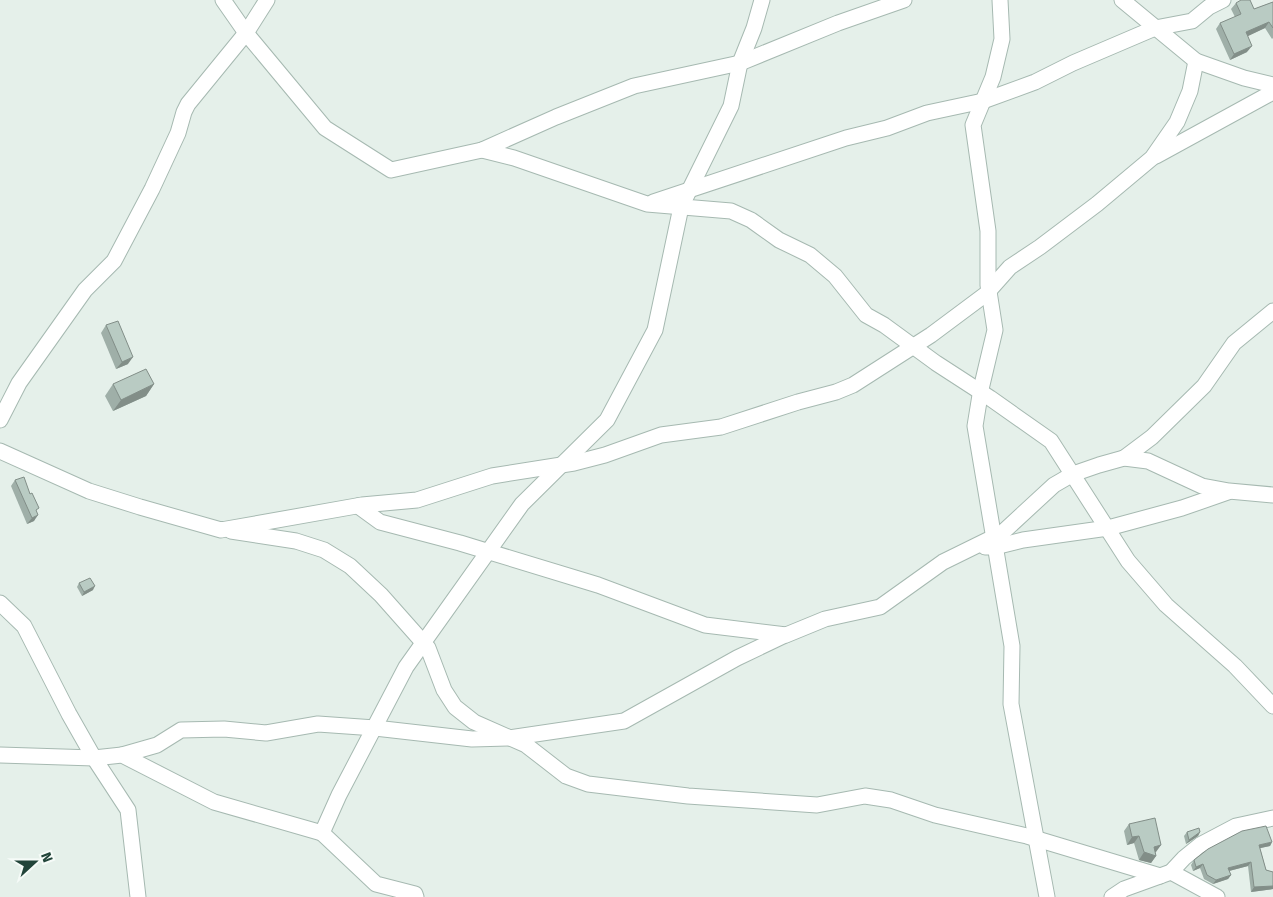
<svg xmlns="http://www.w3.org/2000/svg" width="1273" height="897" font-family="'Fira Sans',sans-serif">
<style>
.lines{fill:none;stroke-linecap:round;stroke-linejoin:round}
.minor-casing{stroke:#a6b9b1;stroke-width:17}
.minor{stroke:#fff;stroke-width:15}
.wall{fill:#9fafa8}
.shaded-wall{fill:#828e88}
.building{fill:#b9cbc3;stroke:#828e88}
</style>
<rect width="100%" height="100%" fill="#e5f0ea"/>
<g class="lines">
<g class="minor-casing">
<g id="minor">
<polyline points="223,0 246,33 325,128 391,170 482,150 556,117 634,86 740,63 838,23 904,0"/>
<polyline points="1000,0 1002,39 993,77 973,125 988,231 988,285 995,330 981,389 975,426 1012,646 1011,704 1047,897"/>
<polyline points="1122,0 1196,61 1244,78 1273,85"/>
<polyline points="482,150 514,158 647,204 731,211 751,220 779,240 810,255 835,276 866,315 884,325 936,363 990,398 1051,441 1128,561 1166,605 1235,666 1273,706"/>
<polyline points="1156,156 1273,92"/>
<polyline points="653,202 846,138 887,128 927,113 983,101 1035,82 1073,63 1155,28 1192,21 1209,7 1223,0"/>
<polyline points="0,420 19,383 85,290 114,261 152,189 178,133 184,112 188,104 246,33 267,0"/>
<polyline points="0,451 89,491 140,507 221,530 362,505 417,500 492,476 574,463 605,455 661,435 721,427 798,402 836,392 853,385 931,335 986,294 1010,267 1040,247 1097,204 1152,158 1177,122 1190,91 1196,61"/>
<polyline points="1124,458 1152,437 1204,386 1234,343 1273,311"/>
<polyline points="358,506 380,522 460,543 598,585 705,625 786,635 825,619 880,607 943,562 1002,533 1054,485 1073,474 1099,465 1124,458 1148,461 1202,486 1229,491 1273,495"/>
<polyline points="231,531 296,541 324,550 350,566 381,595 428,648 444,690 455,707 474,722 526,745 566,776 588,784 688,796 817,805 865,796 891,800 935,815 1027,836 1160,876 1171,872 1184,858 1200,845 1236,826 1273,818"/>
<polyline points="985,547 995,547 1023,540 1108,528 1182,508 1228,492"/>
<polyline points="0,603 24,626 69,714 94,758 128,810 138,897"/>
<polyline points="0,755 94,758 122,755 214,802 322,833"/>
<polyline points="122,755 157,745 181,730 224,729 266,733 318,724 375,728 472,739 508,738 624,721 737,658 785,635"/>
<polyline points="1171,872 1217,897"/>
<polyline points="416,897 415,894 376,884 322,833 339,795 406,667 522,504 607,420 655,330 681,207 731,106 740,63 754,28 762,0"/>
<polyline points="1112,897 1124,889 1160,876"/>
</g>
</g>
<use href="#minor" class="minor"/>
</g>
<g class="wall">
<polygon points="1273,2 1273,38 1272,39 1265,28 1247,36 1247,52 1230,60 1216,29 1220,23 1235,17 1231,9 1236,3 1254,9"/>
<polygon points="106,325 128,364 116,369 101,333"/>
<polygon points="113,384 154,384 146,396 113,411 105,396"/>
<polygon points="15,480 36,512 34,521 27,524 11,486"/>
<polygon points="79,583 93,590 82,596 77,587"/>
<polygon points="1129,824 1161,845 1155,852 1156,856 1151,863 1139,860 1134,843 1127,845 1124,831"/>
<polygon points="1187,832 1200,832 1198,836 1186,844 1184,836"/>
<polygon points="1272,842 1270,846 1260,848 1266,870 1273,872 1273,889 1251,892 1248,866 1229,871 1231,875 1228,879 1213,884 1204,879 1200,868 1193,871 1191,865 1194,860"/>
</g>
<g class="shaded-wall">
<polygon points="1269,22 1265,28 1242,39 1246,32"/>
<polygon points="1252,46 1247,52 1230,60 1234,54"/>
<polygon points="133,357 128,364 116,369 122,362"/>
<polygon points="154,384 146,396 113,411 121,400"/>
<polygon points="38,515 34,521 27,524 32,518"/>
<polygon points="95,586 93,590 82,596 84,592"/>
<polygon points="1200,832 1198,836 1186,844 1189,840"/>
<polygon points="1139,836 1134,843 1127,845 1132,837"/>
<polygon points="1272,842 1270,846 1256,849 1259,845"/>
<polygon points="1161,845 1156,852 1150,854 1156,856 1151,863 1139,860 1144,852 1154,847"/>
<polygon points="1251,862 1248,866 1225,872 1228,868"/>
<polygon points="1203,864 1200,868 1193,871 1196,867"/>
<polygon points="1231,875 1228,879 1213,884 1216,880"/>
<polygon points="1273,886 1273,889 1251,892 1254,887"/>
</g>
<g class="building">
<polygon points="1241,0 1250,0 1254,9 1273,2 1273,28 1269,22 1246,32 1252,46 1234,54 1220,23 1241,14 1236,3"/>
<polygon points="118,321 133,357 122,362 106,325"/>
<polygon points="146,369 154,384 121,400 113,384"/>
<polygon points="24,477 30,494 32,493 39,508 36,510 38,515 32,518 15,480"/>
<polygon points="90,578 95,586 84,592 79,583"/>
<polygon points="1155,818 1161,845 1154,847 1156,856 1144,852 1139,836 1132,837 1129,824"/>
<polygon points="1266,826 1272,842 1259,845 1266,870 1273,872 1273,886 1254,887 1251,862 1228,868 1231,875 1216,880 1207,875 1203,864 1196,867 1194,860 1208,849 1242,831"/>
<polygon points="1199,828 1200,832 1189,840 1187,832"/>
</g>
<g transform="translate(35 862) rotate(69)" stroke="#f6fbf8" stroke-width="4" paint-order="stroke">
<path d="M0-4L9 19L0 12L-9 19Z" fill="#214439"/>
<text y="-8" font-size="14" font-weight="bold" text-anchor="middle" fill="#214439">N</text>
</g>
</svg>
